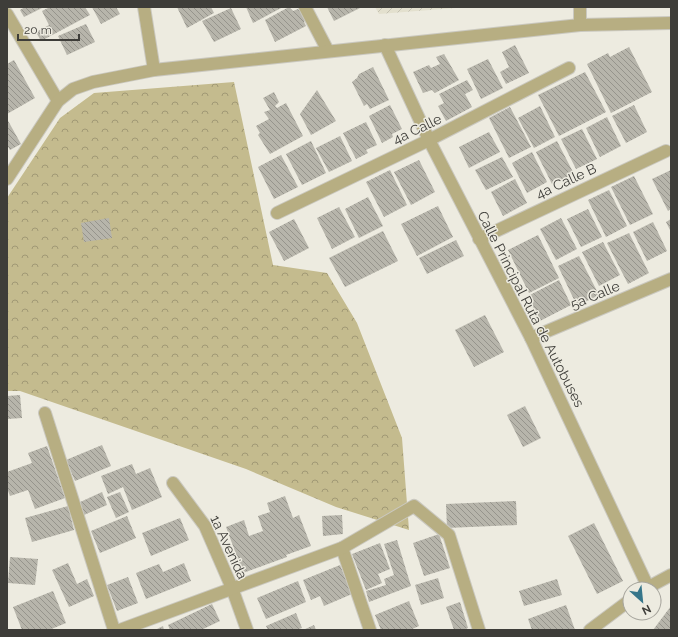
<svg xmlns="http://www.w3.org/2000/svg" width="678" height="637" font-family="Raleway,sans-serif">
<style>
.industrial{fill:url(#industrial-furrows)}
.forest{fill:url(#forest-crowns)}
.building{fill:url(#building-back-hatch)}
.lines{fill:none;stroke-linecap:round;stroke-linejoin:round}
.minor-casing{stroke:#cac8bf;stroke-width:14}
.minor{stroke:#b7ae82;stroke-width:12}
.labels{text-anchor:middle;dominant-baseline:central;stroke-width:3;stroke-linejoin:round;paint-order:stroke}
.street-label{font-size:14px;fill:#3e3d39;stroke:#edebe0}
</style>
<defs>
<pattern id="industrial-furrows" width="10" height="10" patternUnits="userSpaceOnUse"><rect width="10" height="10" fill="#e3e0ce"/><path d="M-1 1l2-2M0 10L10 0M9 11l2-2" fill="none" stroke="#c4c1b2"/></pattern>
<pattern id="forest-crowns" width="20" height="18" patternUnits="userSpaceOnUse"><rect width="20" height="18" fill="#c4bb8e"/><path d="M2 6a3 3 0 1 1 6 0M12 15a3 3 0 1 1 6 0" fill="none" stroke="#a19975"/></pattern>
<pattern id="building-back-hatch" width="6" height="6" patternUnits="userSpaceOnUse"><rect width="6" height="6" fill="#b7b5ab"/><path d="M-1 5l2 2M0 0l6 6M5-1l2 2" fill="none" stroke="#96948c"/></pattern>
</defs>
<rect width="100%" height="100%" fill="#edebe0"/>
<polygon class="industrial" points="375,7 468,7 379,14"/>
<polygon class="forest" points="234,82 273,265 327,273 357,323 402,438 409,530 336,507 246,469 20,391 7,391 7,198 60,118 94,93"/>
<g class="building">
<polygon points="25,7 44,7 24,17 20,10"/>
<polygon points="50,7 85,7 90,15 41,41 36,32 49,25 42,11"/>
<polygon points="92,7 116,7 120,14 101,24"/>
<polygon points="177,7 211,7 214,13 187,28"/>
<polygon points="246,7 283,7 253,23"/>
<polygon points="289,7 293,11 298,9 306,19 304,22 306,26 275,42 265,20"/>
<polygon points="327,7 362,7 334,21"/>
<polygon points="231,8 241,29 214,42 202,21"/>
<polygon points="86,24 95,42 67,55 58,36"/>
<polygon points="515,45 529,73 506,84 500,72 509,67 502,52"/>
<polygon points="629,47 652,92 611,113 587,64 608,53 610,57"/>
<polygon points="444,54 459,80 435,93 432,90 423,93 413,72 429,65 431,68 440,64 436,57"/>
<polygon points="488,59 503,88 481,99 467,69"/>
<polygon points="14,60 35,98 7,114 7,64"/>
<polygon points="373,67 389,100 370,109 367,104 364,106 352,82 357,78 359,74"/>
<polygon points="585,72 606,112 559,136 538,95"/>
<polygon points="467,80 473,90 465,94 472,107 446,121 438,106 444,103 439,94"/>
<polygon points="317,90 336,121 311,135 300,114"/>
<polygon points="274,92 279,102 275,106 277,108 286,103 303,136 270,154 258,135 260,133 256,126 269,119 264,112 270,110 263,98"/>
<polygon points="390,105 402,129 392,134 393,137 382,143 369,116"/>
<polygon points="634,105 647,132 626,143 612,116"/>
<polygon points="540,106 555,137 534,148 518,118"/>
<polygon points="510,107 531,147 509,158 489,118"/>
<polygon points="607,117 621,146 600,157 586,128"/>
<polygon points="7,119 21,144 10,150 7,145"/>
<polygon points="366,122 377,145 366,150 368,153 356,159 343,133"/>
<polygon points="582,129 597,159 576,169 561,139"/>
<polygon points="489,132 500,152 469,168 459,147"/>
<polygon points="340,136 352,161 329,172 316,148"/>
<polygon points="311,141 326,173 302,185 286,154"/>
<polygon points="557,141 574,174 552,184 536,152"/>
<polygon points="532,152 547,182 527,193 512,163"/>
<polygon points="281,155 298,187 274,199 258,167"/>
<polygon points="502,157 513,177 486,190 475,170"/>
<polygon points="419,160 435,192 411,205 394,172"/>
<polygon points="390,170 407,205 384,217 366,182"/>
<polygon points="671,170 671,209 668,211 652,179"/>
<polygon points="634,176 653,214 630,225 611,187"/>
<polygon points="515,179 527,203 503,216 491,192"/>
<polygon points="609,190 627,226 606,237 588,200"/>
<polygon points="368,197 383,226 359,238 345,209"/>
<polygon points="438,206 453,237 417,256 401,224"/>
<polygon points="339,207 355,237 332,249 317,218"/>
<polygon points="588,209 602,237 581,247 567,219"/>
<polygon points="109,218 112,238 84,242 81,223"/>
<polygon points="561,218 577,249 556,260 540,229"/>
<polygon points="294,219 309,248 284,261 269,232"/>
<polygon points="671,219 671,232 666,222"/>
<polygon points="653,222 667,251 647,261 633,232"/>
<polygon points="383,231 398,261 345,287 329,258"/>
<polygon points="629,233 649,273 628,284 607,243"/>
<polygon points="538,235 559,278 529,293 508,250"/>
<polygon points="456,240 464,256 427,274 419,258"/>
<polygon points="603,242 620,275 599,286 582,252"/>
<polygon points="579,256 599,295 577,306 558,266"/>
<polygon points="559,280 571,305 540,321 528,296"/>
<polygon points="485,315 504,352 474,367 455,330"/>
<polygon points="20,395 22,418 7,419 7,396"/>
<polygon points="525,406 541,438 523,447 507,415"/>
<polygon points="102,445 111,466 75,481 66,460"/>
<polygon points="47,446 65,498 35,509 28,490 10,496 7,488 7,472 32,463 28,453"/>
<polygon points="132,464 136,474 150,468 162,497 132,510 123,487 108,494 101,476"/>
<polygon points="102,492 107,505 84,515 78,503"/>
<polygon points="120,492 129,512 116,518 107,497"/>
<polygon points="285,496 293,518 299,515 311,546 286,555 287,557 243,573 226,527 244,520 249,536 263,531 258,516 270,512 267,503"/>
<polygon points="516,501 517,525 447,528 446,504"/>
<polygon points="68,506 74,530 32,542 25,518"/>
<polygon points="342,515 343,534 323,536 322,516"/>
<polygon points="127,516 136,538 100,553 91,531"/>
<polygon points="180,518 189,540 151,556 142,533"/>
<polygon points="594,523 623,581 597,594 568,536"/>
<polygon points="439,534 450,568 424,576 413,543"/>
<polygon points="397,540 411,586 369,602 366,591 386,585 384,579 394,575 384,544"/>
<polygon points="380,543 390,569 378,574 382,583 366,590 352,554"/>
<polygon points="10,557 38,559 35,585 8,583"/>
<polygon points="68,563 77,584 87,579 94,596 69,607 52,570"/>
<polygon points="184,563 191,581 146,599 136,573 159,564 163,572"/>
<polygon points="340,565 352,594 324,606 320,596 311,600 303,580"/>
<polygon points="128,577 138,603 117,611 107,585"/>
<polygon points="438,578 444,598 421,605 415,585"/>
<polygon points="557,579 562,595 524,606 519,591"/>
<polygon points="298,581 306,602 266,619 257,598"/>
<polygon points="53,591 66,623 49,630 22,630 13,607"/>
<polygon points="409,601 419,626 410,630 381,630 375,615"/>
<polygon points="460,602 468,628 463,630 454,630 446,607"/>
<polygon points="212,604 220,621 201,630 170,630 168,625"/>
<polygon points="566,605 575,630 532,630 528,619"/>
<polygon points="671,606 671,630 653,630"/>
<polygon points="296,613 302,628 296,630 268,630 266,626"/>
<polygon points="314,625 316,630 303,630"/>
<polygon points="163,626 164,630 155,630"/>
</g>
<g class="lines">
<g class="minor-casing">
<g id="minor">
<polyline points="144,7 154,70"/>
<polyline points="305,7 328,51"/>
<polyline points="580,7 580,25"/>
<polyline points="7,14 58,101"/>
<polyline points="385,45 429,140 531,338 648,587"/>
<polyline points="7,179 58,101 73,89 93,82 154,70 580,25 671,23"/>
<polyline points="277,213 429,140 569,68"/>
<polyline points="479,239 666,151"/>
<polyline points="531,338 671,279"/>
<polyline points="45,413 114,630"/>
<polyline points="173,483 205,526 232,588 247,630"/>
<polyline points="342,548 370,630"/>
<polyline points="645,589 671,575"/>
<polyline points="120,630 342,548 414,506 449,535 479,630"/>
<polyline points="590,630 630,600"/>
</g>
</g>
<use href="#minor" class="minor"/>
</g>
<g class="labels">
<g class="street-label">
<text transform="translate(417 129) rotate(-26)">4a Calle</text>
<text transform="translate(566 181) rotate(-25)">4a Calle B</text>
<text transform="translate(595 295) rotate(-23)">5a Calle</text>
<text transform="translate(531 309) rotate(63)">Calle Principal Ruta de Autobuses</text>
<text transform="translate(229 547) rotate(65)">1a Avenida</text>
</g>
</g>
<rect width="678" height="637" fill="none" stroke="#3e3d39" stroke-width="16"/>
<g transform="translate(642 601) rotate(153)"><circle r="19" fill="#edebe0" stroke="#a7a59d"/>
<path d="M0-3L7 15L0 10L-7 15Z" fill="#36768a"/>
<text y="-6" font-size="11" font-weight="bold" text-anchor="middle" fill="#3e3d39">N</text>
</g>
<path d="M18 34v6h61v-6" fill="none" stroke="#3e3d39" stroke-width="2"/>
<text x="24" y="34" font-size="12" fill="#3e3d39" stroke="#edebe0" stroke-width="3" paint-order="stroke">20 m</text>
</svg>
